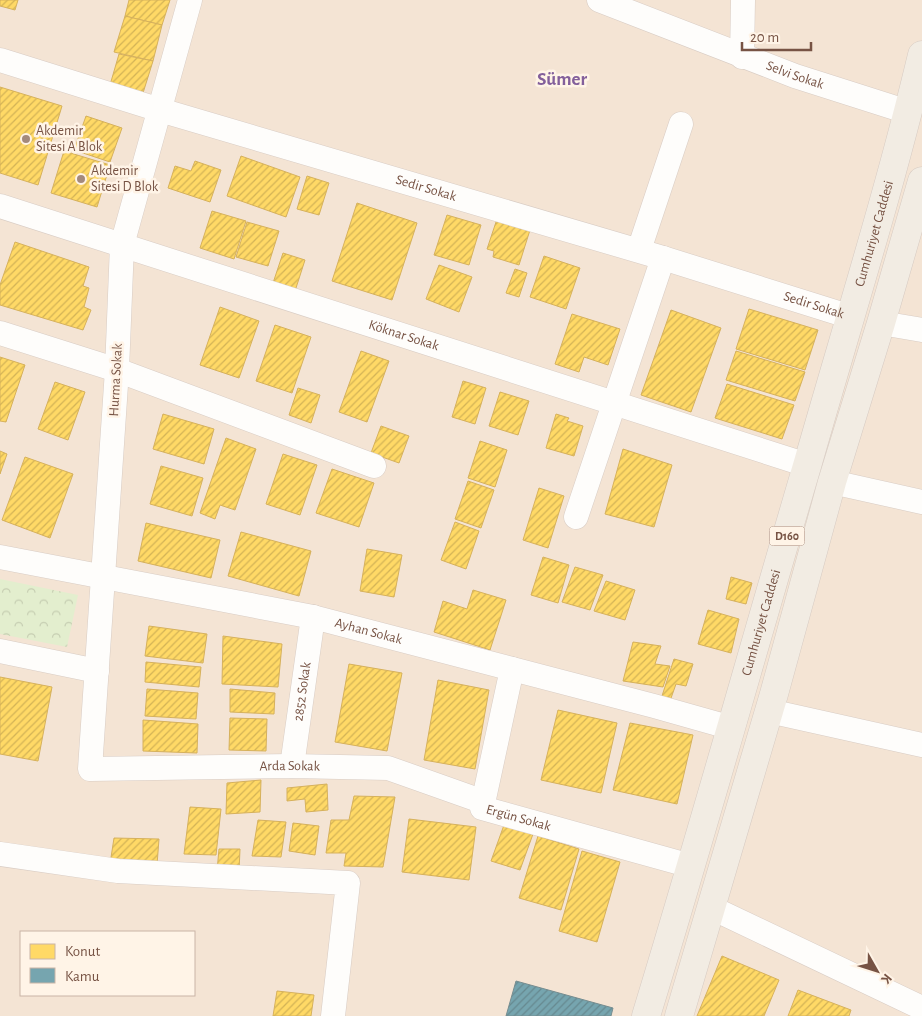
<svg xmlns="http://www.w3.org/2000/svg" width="922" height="1016" font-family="'Alegreya Sans',sans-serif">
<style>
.residential{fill:#f4e4d4;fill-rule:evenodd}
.forest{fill:url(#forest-crowns)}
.homes{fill:url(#homes-hatch);stroke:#d6b15c}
.public{fill:url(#public-hatch);stroke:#768c8f}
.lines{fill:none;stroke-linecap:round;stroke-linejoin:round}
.minor-casing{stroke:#d8ccc4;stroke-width:25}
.major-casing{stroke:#d6cac2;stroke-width:29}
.minor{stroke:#fefdfb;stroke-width:24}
.major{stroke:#f2ece3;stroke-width:28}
.poi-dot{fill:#a48a7c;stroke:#fff4e7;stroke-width:2}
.labels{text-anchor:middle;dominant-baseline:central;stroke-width:5;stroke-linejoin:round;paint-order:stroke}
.shield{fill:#fff4e7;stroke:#a08375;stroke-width:1}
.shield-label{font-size:12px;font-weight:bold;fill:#775344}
.street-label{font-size:14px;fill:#775344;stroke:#fff4e7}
.poi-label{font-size:14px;fill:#775344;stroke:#fff4e7;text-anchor:start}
.district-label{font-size:19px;font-weight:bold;fill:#835f9b;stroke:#fff4e7}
</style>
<defs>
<pattern id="forest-crowns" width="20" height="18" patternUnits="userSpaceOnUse" patternTransform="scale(1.25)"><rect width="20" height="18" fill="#e3eece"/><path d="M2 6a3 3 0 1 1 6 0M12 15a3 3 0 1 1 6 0" fill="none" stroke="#c6ceb2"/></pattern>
<pattern id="homes-hatch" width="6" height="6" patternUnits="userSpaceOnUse" patternTransform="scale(1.25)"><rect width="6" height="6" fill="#ffd966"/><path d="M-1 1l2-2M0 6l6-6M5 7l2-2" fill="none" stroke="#d3b356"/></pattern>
<pattern id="public-hatch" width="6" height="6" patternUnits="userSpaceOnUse" patternTransform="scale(1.25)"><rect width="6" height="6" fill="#76a5af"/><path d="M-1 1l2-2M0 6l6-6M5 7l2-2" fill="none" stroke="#668990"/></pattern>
</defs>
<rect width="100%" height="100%" fill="#f7efe5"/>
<path class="residential" d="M0,0H922V1016H0ZM21,932H194V995H21Z"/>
<polygon class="forest" points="0,579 78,595 67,647 0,634"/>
<g class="homes">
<polygon points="0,0 18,0 15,10 0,6"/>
<polygon points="129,0 170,0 162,25 125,16"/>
<polygon points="125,16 162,25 153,61 114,52"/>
<polygon points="119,54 153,61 143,93 110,85"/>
<polygon points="0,87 62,106 38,185 0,173"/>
<polygon points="86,116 122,128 110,162 74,150"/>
<polygon points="64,151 110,165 97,207 51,193"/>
<polygon points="241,156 300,177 286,217 227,196"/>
<polygon points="195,161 221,170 210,202 168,188 175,166 191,171"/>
<polygon points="307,176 329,183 319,215 297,209"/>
<polygon points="357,203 417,223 392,300 332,281"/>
<polygon points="212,211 246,221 234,259 200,248"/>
<polygon points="447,215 481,225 469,265 434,255"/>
<polygon points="497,219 530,230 519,265 493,257 494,251 487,249"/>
<polygon points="247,222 279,231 268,266 236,257"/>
<polygon points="15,242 89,267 83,286 89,288 84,307 91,310 83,330 0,305 0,285"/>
<polygon points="283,253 305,260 295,291 273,283"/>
<polygon points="544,256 580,268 566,309 530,297"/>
<polygon points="439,265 472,277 459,312 426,299"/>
<polygon points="515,269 527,273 519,297 506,293"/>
<polygon points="220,307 259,321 239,378 200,365"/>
<polygon points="749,309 818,330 805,370 736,349"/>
<polygon points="671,310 721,328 691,412 641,395"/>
<polygon points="572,314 620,329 608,365 584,357 579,372 555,364"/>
<polygon points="275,325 311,337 292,393 256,381"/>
<polygon points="361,351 389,361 367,422 339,412"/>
<polygon points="736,351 805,372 795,401 726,380"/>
<polygon points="0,357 25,365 6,422 0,421"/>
<polygon points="463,381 486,388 475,424 452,417"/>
<polygon points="55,382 85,392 68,440 38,429"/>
<polygon points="727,384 794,405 782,439 715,418"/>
<polygon points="298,388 320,395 311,423 289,415"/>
<polygon points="500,392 529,401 518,435 489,426"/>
<polygon points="163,414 214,429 204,464 153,449"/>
<polygon points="556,414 569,418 567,421 583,426 574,456 546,448"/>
<polygon points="381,426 409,436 399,463 371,453"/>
<polygon points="226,438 256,449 235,510 220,505 215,519 200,513"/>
<polygon points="480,441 507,450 495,487 468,478"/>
<polygon points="623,449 672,465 654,527 605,514"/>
<polygon points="0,451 7,454 0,474"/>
<polygon points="283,454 317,465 300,515 266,504"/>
<polygon points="25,457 73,474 50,538 2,520"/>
<polygon points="161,466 203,478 192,516 150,504"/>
<polygon points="332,469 374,483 359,527 316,513"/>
<polygon points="468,481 494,490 481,528 455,519"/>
<polygon points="539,488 564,496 548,548 523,540"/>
<polygon points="455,522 479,531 466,569 441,560"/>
<polygon points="146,523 220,540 211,578 138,561"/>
<polygon points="241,532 311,551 299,596 228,576"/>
<polygon points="367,549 402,555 394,597 360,591"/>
<polygon points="543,557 569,565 558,603 531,595"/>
<polygon points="575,567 603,575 590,610 562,602"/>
<polygon points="731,577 752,583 746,604 726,599"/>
<polygon points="606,581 635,590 625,620 594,611"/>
<polygon points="473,590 506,600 490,650 434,632 443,601 467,609"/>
<polygon points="708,610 739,619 731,653 698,644"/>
<polygon points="149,626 207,634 203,663 145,656"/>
<polygon points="223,636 282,644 278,687 222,684"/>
<polygon points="633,642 661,646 655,664 670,666 663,687 623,681"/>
<polygon points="674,659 693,664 686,686 676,684 670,701 661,699"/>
<polygon points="146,662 201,667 199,687 145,682"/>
<polygon points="349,664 402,673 387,751 335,742"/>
<polygon points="0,677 52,687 38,761 0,754"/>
<polygon points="438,680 489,690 475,769 424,760"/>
<polygon points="147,689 198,693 196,719 145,716"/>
<polygon points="230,689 275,693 274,714 230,712"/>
<polygon points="558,710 617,723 601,793 541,780"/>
<polygon points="230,718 267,719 266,751 229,750"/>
<polygon points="143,720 198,724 197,753 143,751"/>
<polygon points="630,723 693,735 677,804 613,790"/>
<polygon points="261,780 260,812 226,814 227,783"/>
<polygon points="327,784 328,810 306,812 305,799 287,801 287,788"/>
<polygon points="354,796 395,797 383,867 344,866 346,853 326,853 331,820 349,820"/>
<polygon points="190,807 221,809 216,855 184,854"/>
<polygon points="409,819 476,827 469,880 402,872"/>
<polygon points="258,820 286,822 281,857 252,856"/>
<polygon points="293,823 319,826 315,855 289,851"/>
<polygon points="504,825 533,834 520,870 491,861"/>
<polygon points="538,836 579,849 561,910 519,898"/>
<polygon points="114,838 159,839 157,865 110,864"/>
<polygon points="219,849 240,849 239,872 217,871"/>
<polygon points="582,851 620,862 597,942 559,931"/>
<polygon points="722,956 779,980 764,1016 697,1016"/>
<polygon points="798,990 851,1010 849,1016 788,1016"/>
<polygon points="277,991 314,995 311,1016 273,1016"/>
</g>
<polygon class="public" points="516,981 613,1008 611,1016 506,1016"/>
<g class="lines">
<g class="minor-casing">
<g id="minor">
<path id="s1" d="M190,0L122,245L117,370L90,769L292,766L388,768L484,802"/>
<path id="s2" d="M599,0L795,76L908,112"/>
<polyline points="742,57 743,0"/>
<path id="s3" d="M0,60L160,110L663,258L851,317"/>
<path id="s4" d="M0,206L807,465"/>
<polyline points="639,250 681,124"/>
<polyline points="881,323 922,330"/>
<polyline points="0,333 117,370 374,466"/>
<polyline points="832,482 922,502"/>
<polyline points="576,517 663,258"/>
<path id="s5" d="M0,557L313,617L654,706L732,728"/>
<polyline points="0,651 97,671"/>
<path id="s6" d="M512,669L482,808L691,866"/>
<polyline points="769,711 922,745"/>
<path id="s7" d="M292,766L313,617"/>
<polyline points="0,854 118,871 348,883 333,1016"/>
<polyline points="712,908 922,1008"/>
</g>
</g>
<g class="major-casing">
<g id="major">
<path id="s8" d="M646,1016C702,833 753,649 807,466C846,329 889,193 922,55"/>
<polyline points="679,1016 774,694 832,482 881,323 922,181"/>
</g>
</g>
<use href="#minor" class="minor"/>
<use href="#major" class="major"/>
</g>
<g class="poi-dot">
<circle cx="26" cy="139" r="5"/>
<circle cx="81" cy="179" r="5"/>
</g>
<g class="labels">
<rect class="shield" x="769.5" y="526.5" width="35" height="19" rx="4"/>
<g class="shield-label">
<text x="787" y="536">D160</text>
</g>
<g class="street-label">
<text stroke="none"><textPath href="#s2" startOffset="210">Selvi Sokak</textPath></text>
<text stroke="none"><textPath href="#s3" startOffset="445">Sedir Sokak</textPath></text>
<text stroke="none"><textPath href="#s8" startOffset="815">Cumhuriyet Caddesi</textPath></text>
<text stroke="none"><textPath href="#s3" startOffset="850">Sedir Sokak</textPath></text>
<text stroke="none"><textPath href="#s4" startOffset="424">Köknar Sokak</textPath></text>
<text transform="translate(116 380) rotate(-87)">Hurma Sokak</text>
<text stroke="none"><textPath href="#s8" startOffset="410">Cumhuriyet Caddesi</textPath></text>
<text stroke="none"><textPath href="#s5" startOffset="376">Ayhan Sokak</textPath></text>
<text stroke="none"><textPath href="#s7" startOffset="75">2852 Sokak</textPath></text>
<text stroke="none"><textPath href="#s1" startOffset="979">Arda Sokak</textPath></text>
<text stroke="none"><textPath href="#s6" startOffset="180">Ergün Sokak</textPath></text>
</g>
<g class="poi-label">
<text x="36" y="131">Akdemir<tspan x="36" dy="16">Sitesi A Blok</tspan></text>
<text x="91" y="171">Akdemir<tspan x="91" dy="16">Sitesi D Blok</tspan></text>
</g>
<g class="district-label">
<text x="562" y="79">Sümer</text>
</g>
</g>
<rect x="20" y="931" width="175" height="65" fill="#fff4e7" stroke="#c9b4a6"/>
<rect x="30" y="944" width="25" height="15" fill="#ffd966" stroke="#c9b4a6"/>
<text x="65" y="956" font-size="15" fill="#775344">Konut</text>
<rect x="30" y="968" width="25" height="15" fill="#76a5af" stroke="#c9b4a6"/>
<text x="65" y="981" font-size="15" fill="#775344">Kamu</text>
<g transform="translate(877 971) rotate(129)" stroke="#fff4e7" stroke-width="4" paint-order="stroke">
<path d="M0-4L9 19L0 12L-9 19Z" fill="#775344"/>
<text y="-8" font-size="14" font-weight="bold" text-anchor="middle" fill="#775344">K</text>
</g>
<path d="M742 42v8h69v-8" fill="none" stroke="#775344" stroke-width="2.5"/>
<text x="750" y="42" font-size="15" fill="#775344" stroke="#fff4e7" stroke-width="4" paint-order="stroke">20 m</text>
</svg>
